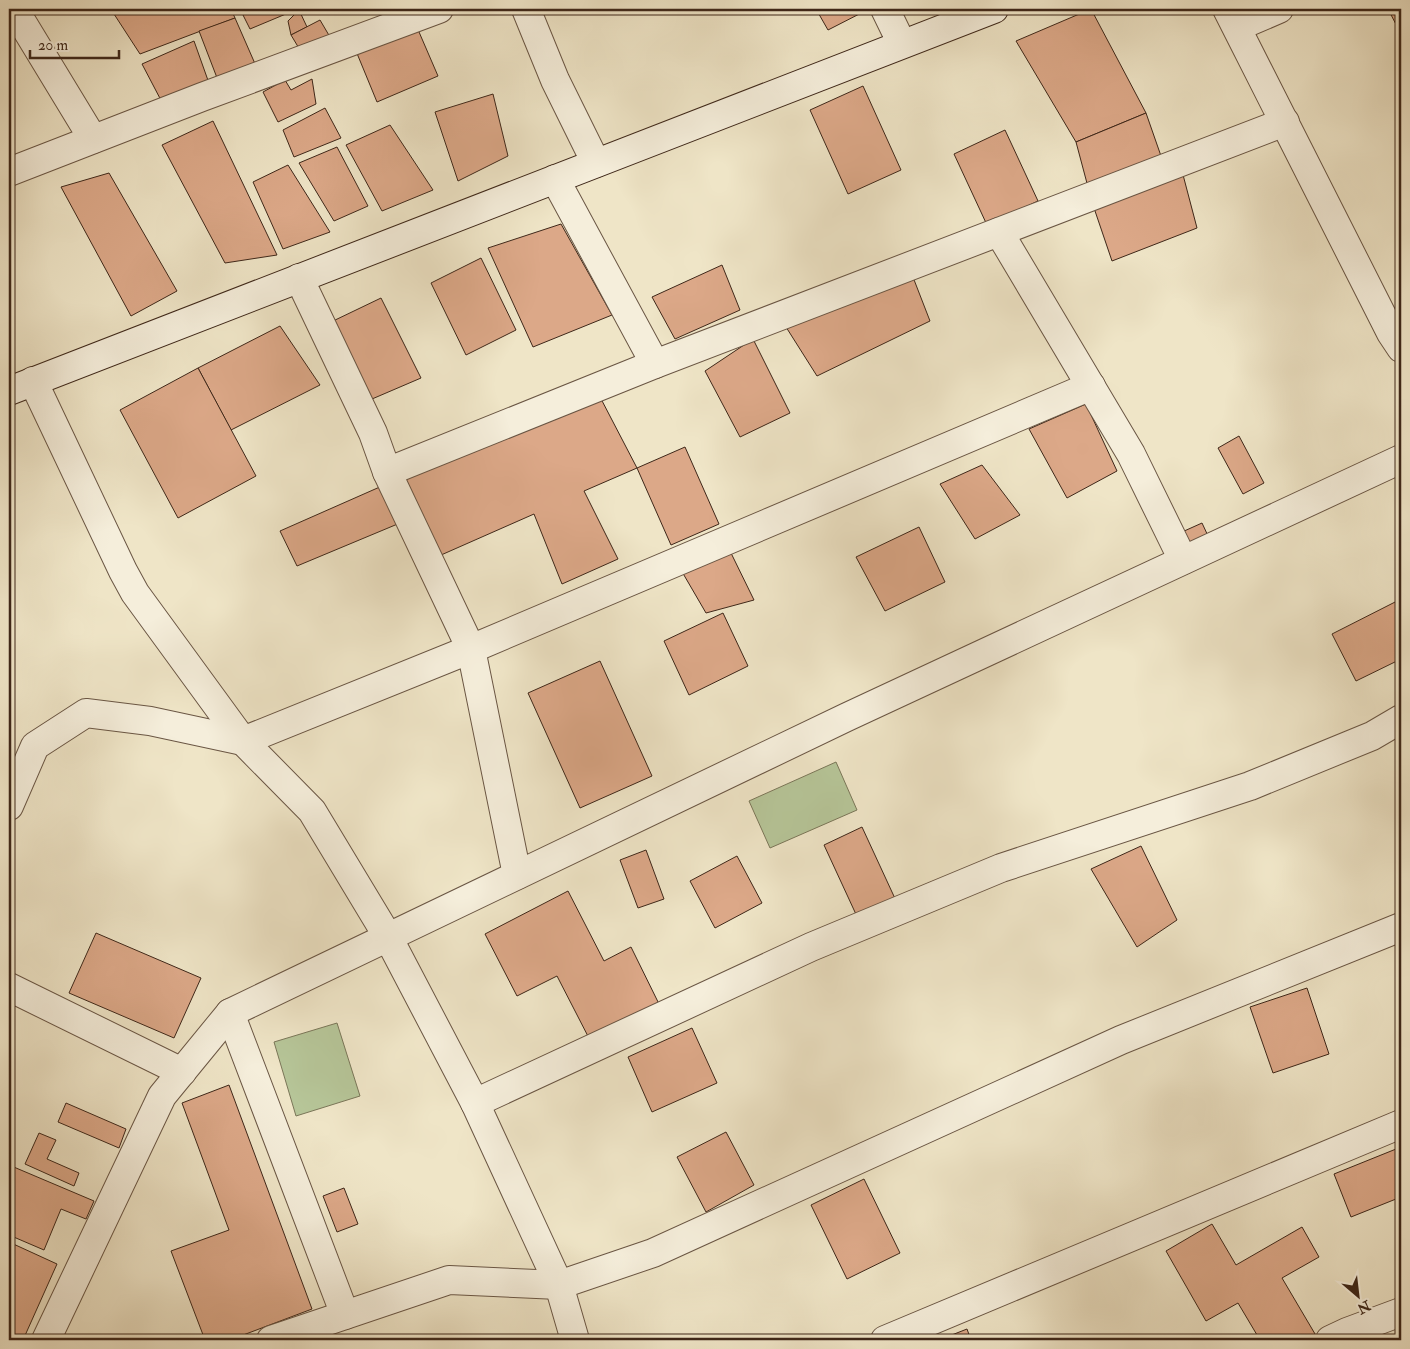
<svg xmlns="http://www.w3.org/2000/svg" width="1410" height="1349" font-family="'IM FELL Double Pica',serif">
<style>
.green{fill:#b6c598;stroke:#7a7658}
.building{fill:#dca888;stroke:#3e2719}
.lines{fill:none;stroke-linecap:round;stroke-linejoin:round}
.street-casing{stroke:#6a5644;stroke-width:30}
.secondary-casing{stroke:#3e2719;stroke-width:30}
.street{stroke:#f5eedb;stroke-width:28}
.secondary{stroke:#f5eedb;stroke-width:28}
</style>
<rect width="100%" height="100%" fill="#efe5c7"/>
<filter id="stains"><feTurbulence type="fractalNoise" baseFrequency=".004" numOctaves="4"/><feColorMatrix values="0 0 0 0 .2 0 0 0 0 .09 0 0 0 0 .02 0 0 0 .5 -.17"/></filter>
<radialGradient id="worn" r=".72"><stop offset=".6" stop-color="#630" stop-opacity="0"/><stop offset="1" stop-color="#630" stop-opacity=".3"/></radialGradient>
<g class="green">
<polygon points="836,762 857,810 770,848 749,801"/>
<polygon points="337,1023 360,1096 296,1116 274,1042"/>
</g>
<g class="building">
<polygon points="127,9 231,9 235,18 140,54 114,14"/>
<polygon points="240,9 292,9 293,11 250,29"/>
<polygon points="375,9 392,9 377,14"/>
<polygon points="816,9 869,9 828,30"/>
<polygon points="1091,9 1146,113 1076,142 1016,41"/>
<polygon points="1388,9 1401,9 1401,34"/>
<polygon points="299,10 307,27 291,35 288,21"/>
<polygon points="235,18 256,66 219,83 199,31"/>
<polygon points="320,20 330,37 300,50 291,35"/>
<polygon points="416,25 438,76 377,102 356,51"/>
<polygon points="194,41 210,86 164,106 142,64"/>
<polygon points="312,79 316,104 278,122 263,92 285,80 291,90"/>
<polygon points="863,86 901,170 848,194 810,110"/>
<polygon points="493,94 508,156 458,181 435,112"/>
<polygon points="325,108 341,138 294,157 283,130"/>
<polygon points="1146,113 1161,156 1088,187 1076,142"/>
<polygon points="213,121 277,255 225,263 162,145"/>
<polygon points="390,125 433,190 382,211 346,145"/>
<polygon points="1005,130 1038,201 987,225 954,154"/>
<polygon points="337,147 368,206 334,221 299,163"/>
<polygon points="288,165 330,232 283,249 253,182"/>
<polygon points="1182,171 1197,228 1112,261 1094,208"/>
<polygon points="109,173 177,291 131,316 61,187"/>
<polygon points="561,224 612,315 533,347 488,248"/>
<polygon points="481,258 516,330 466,355 431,283"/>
<polygon points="722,265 740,310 675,339 652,297"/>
<polygon points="911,272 930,321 817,376 786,327"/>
<polygon points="381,298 421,378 372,399 331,322"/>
<polygon points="280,326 320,385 231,430 198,368"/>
<polygon points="753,339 790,413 740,437 705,371"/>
<polygon points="198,368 256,476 178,518 120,410"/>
<polygon points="599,395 637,468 584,491 618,559 562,584 534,514 432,559 390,475"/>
<polygon points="1086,404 1117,471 1067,498 1029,429"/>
<polygon points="1239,436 1264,483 1243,494 1218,448"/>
<polygon points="685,447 719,524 671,545 637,468"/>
<polygon points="982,465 1020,515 975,539 940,484"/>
<polygon points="382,486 400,523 297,566 280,531"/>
<polygon points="1202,523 1209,538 1189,547 1182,532"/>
<polygon points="919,527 945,582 885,611 856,557"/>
<polygon points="730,551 754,600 706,613 681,570"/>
<polygon points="1401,599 1401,659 1356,681 1332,634"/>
<polygon points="723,613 748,666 689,695 664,641"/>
<polygon points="600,661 652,776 580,808 528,693"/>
<polygon points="862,827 898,905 860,923 824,845"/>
<polygon points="1141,846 1177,920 1137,947 1091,869"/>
<polygon points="646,850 664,899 638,908 620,860"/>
<polygon points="737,856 762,903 715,928 690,881"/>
<polygon points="568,891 604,961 631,947 661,1008 592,1044 557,976 517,996 485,934"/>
<polygon points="96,933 201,978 174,1038 69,993"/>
<polygon points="1307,988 1329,1054 1273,1073 1250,1007"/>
<polygon points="692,1028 717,1083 652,1112 628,1057"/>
<polygon points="229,1085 312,1309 230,1340 205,1340 171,1251 229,1230 182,1103"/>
<polygon points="66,1103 126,1129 119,1148 58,1122"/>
<polygon points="726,1132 754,1185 706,1212 677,1157"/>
<polygon points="39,1133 56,1140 47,1159 79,1173 74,1186 25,1164"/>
<polygon points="1401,1147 1401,1197 1351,1217 1334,1174"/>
<polygon points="9,1165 94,1201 86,1219 61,1209 44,1250 9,1235"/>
<polygon points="864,1179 900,1253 847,1279 811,1205"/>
<polygon points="344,1188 358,1224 337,1232 323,1196"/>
<polygon points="1212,1224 1236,1265 1302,1227 1319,1257 1282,1278 1318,1339 1315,1340 1260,1340 1238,1303 1206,1321 1166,1251"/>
<polygon points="9,1242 57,1264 23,1340 9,1340"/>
<polygon points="967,1329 971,1340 939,1340"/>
</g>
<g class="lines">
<g class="street-casing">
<g id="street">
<polyline points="14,9 93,139"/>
<polyline points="526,9 555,80 596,163"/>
<polyline points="885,9 902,44"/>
<polyline points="1227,9 1391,333 1401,348"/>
<polyline points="1237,27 1279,9"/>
<polyline points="9,172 202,97 439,9"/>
<polyline points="555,179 655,364"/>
<polyline points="999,232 1131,454 1183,560"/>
<polyline points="299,278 373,433 387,472 655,364 1285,122"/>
<polyline points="33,381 123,571 135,593 243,741 312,811 388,937 475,1103 559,1285 575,1340"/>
<polyline points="387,472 471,649 517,875"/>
<polyline points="9,806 35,746 86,713 150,721 243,741 471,649 1091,386"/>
<polyline points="9,987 182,1072"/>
<polyline points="230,1013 345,1315"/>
<polyline points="475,1103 811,947 1001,868 1250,786 1372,736 1401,719"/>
<polyline points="46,1340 162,1096 230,1013 847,717 1401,459"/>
<polyline points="271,1340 449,1280 559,1285 653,1253 1121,1040 1401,927"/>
<polyline points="885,1340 1401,1124"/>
<polyline points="1330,1340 1347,1332 1401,1312"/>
</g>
</g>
<g class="secondary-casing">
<polyline id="secondary" points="9,391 994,9"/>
</g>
<use href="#street" class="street"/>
<use href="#secondary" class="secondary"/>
</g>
<rect width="1410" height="1349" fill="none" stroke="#efe5c7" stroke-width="30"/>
<rect x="10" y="10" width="1390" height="1329" fill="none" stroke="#3e2719" stroke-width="2.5"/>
<rect x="15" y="15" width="1380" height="1319" fill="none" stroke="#3e2719"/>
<g transform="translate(1358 1296) rotate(152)" stroke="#f5eedb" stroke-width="4" paint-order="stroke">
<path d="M0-4L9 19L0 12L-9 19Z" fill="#3e2719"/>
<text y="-8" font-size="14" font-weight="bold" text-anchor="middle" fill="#3e2719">N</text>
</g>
<path d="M30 50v8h89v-8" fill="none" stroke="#3e2719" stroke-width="2.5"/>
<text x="38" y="50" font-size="15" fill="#3e2719" stroke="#f5eedb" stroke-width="4" paint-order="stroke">20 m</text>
<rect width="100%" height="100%" filter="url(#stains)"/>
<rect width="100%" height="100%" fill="url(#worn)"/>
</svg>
